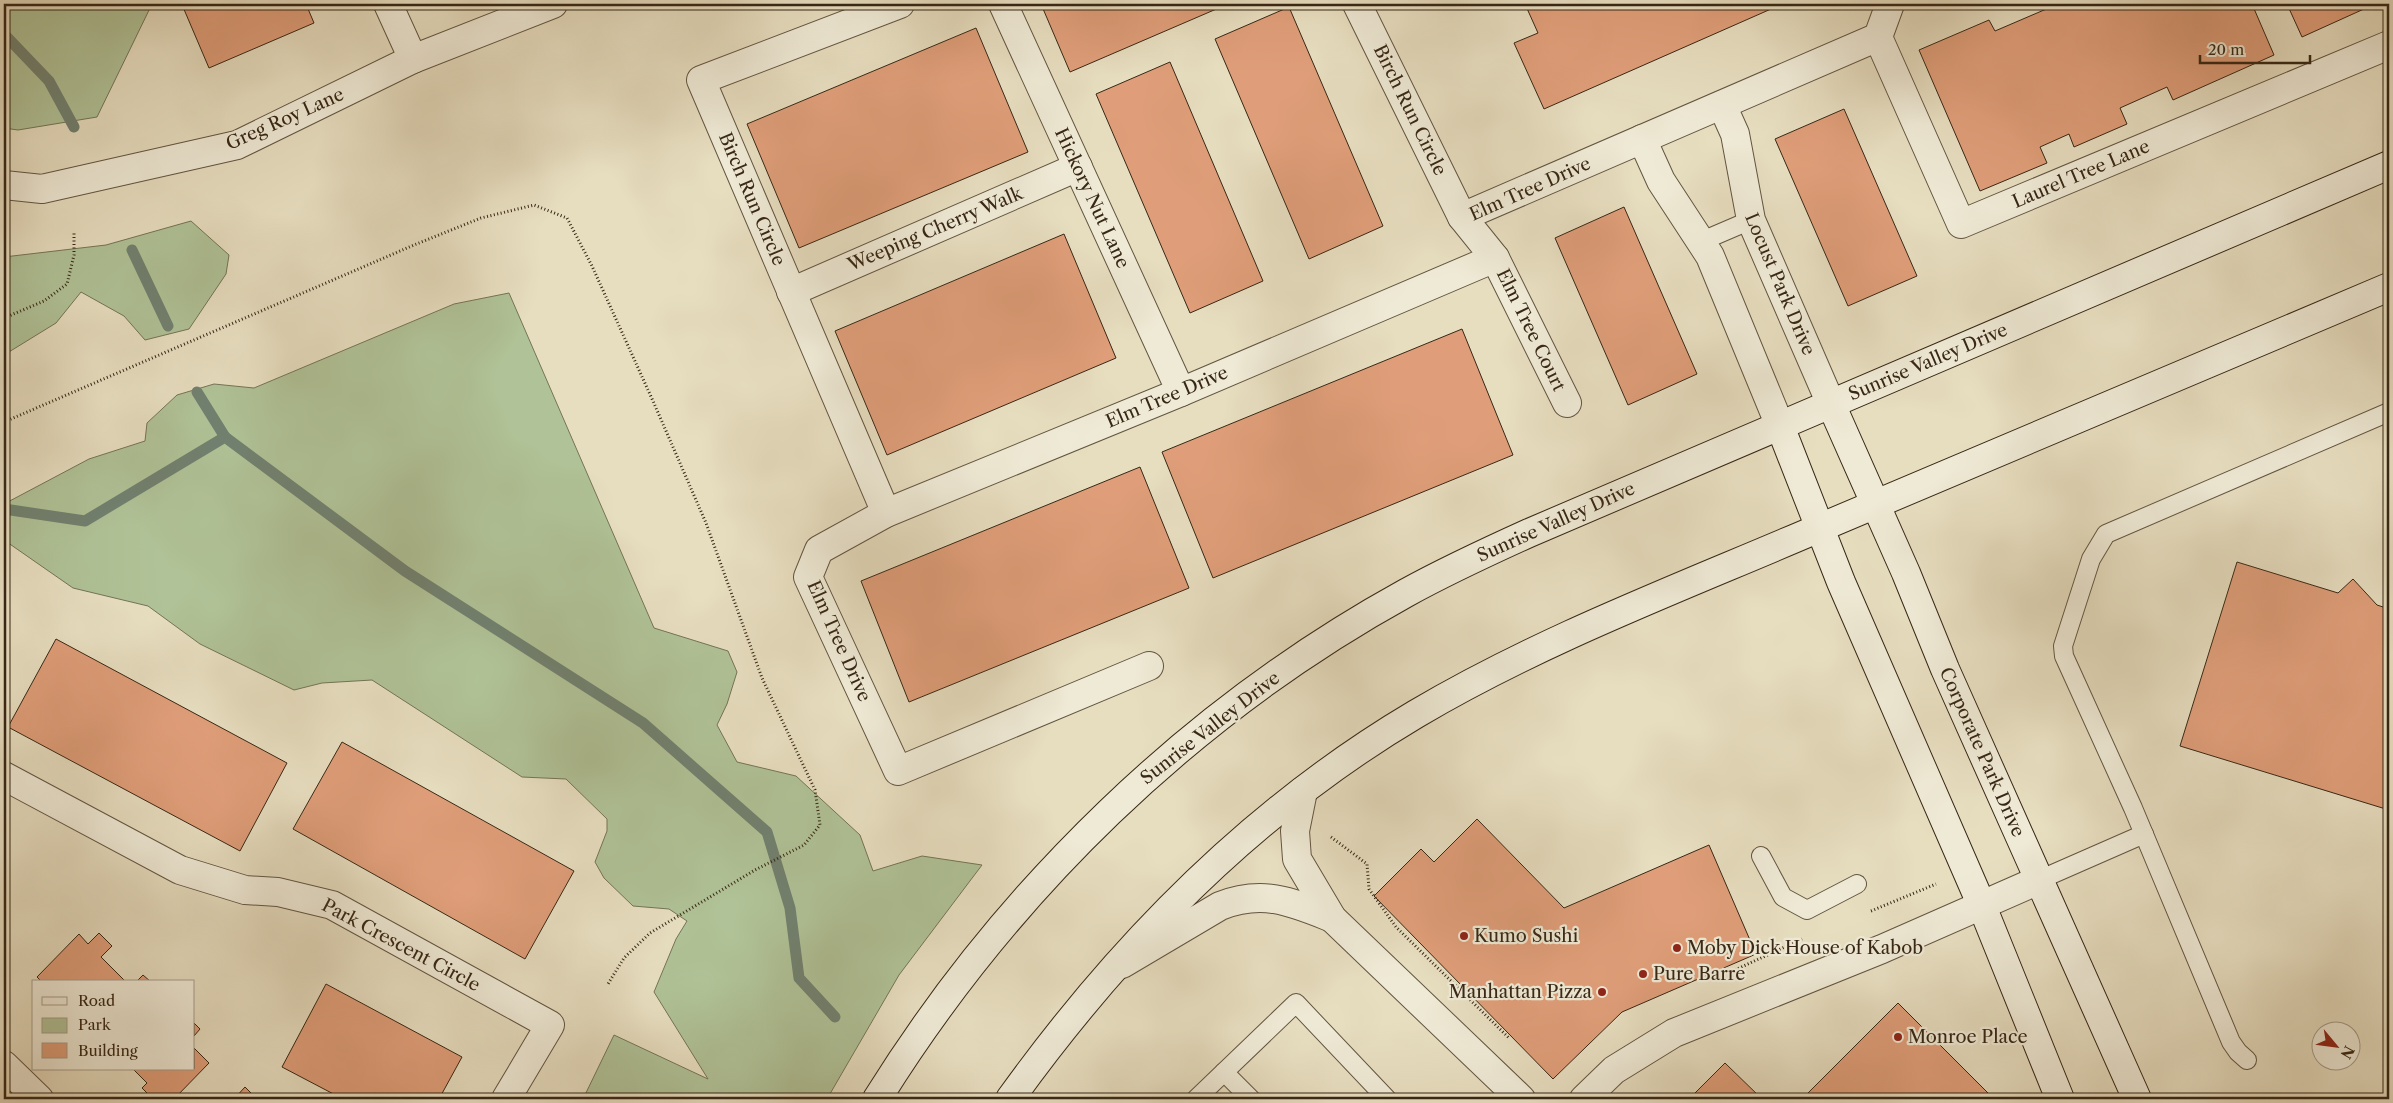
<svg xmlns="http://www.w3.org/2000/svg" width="2393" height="1103" font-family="'Libre Caslon Text',serif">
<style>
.green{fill:#b0c297;stroke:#747456}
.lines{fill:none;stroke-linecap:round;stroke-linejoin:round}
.stream{stroke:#718170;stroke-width:11}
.building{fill:#df9e79;stroke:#372715}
.lane-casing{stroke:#635540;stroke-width:20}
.street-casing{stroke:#635540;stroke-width:30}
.secondary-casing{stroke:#372715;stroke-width:30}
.path{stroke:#372715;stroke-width:3;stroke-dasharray:1 2.5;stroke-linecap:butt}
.lane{stroke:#efead6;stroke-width:18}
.street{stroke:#efead6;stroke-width:28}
.secondary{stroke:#efead6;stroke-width:28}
.poi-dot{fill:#8f2418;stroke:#efead6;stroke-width:2}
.labels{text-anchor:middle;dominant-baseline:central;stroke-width:4.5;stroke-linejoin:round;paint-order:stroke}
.street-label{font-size:18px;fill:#372715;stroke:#efead6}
.poi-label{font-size:18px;fill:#372715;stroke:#efead6;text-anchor:start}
</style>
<rect width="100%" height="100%" fill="#e7dec0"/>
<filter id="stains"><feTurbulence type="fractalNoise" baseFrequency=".004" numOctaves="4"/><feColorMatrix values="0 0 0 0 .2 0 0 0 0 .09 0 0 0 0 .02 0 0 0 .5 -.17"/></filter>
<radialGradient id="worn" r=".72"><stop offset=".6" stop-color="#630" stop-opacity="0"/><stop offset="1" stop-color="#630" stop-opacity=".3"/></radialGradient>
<g class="green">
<polygon points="4,4 152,4 97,117 18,130 4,128"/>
<polygon points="191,221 229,255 226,274 189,329 145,340 124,316 81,292 56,323 4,355 4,257 106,245"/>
<polygon points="509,293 654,628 728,651 737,672 727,704 717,725 737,762 796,776 860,835 873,871 922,856 982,865 899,975 827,1099 583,1099 614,1035 708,1079 654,992 676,939 687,921 669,909 633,906 604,878 595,862 607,831 607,819 566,779 522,777 372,680 322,683 294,690 200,644 148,606 73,588 4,540 4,504 89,459 145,441 147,423 177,395 214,384 254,388 454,304"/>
</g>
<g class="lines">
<g class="stream">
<polyline points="4,34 49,81 74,127"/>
<polyline points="132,250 168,326"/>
<polyline points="197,392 225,437"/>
<polyline points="4,509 85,521 225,437 405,571 643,723 767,832 790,908 799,978 835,1017"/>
</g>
</g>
<g class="building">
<polygon points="190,4 306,4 314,23 209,68 183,7"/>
<polygon points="1041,4 1228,4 1070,72"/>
<polygon points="1506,4 1518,4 1508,8"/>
<polygon points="1525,4 1769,4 1771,9 1544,109 1514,43 1538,33"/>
<polygon points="2058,4 2252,4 2274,55 2173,100 2167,87 2120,108 2127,124 2074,147 2069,134 2040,147 2047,163 1980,191 1919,50 1989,20 1995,31"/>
<polygon points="2287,4 2375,4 2302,37"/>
<polygon points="1289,7 1383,226 1309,259 1215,39"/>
<polygon points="976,28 1028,152 799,248 747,124"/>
<polygon points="1170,62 1263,281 1190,313 1096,94"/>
<polygon points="1844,109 1917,276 1848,306 1775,139"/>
<polygon points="1624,207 1697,374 1628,405 1555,238"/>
<polygon points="1064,234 1116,358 887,455 835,331"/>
<polygon points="1462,329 1513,455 1213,578 1162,452"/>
<polygon points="1140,467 1189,588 909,702 861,581"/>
<polygon points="2237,562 2338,593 2353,579 2377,605 2389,609 2389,810 2180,746"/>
<polygon points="56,639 287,763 240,851 8,727"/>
<polygon points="342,742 574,871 525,959 293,829"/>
<polygon points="1477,819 1564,908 1709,845 1756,954 1622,1012 1553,1079 1374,896 1421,849 1434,862"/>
<polygon points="99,933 112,946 101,957 126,982 42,982 37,977 79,934 88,944"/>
<polygon points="143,975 151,982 136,982"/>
<polygon points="326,984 462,1057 439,1099 343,1099 282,1067"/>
<polygon points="1898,1003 1994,1099 1802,1099"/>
<polygon points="194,1023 200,1029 194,1036"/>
<polygon points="194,1048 209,1063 174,1099 153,1099 142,1088 147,1083 133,1069 194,1069"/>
<polygon points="1725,1063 1762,1099 1689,1099"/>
<polygon points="245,1087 257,1099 234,1099"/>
</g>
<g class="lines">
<g class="lane-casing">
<g id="lane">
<polyline points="1702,241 1751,220"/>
<polyline points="1761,856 1783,897 1807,910 1857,884"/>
<polyline points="2039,880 2144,834"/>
<polyline points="2247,1060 2238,1052 2231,1042 2133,808 2064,656 2063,646 2091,559 2106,534 2389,412"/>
<polyline points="1224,1072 1251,1099"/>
<polyline points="1196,1099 1296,1003 1387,1099"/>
</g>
</g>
<g class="street-casing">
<g id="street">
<polyline points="388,4 413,59"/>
<polyline points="1003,4 1181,392"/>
<polyline points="1878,37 1961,224 2389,45"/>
<polyline points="1722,105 1735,134 1751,220 1831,404"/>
<polyline points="1642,139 1661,181 1710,256 1780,426"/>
<polyline points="4,185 42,189 237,145 413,59 553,4"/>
<polyline points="1462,217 1878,37 1890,4"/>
<polyline points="1495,258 1567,403"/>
<polyline points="791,292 1078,167"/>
<polyline points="886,513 701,80 900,4"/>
<polyline points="1149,666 898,771 808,577 819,550 886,513 1181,392 1495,258 1462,217 1357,4"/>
<polyline points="4,776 180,870 245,890 278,892 332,905 550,1025 506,1099"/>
<polyline points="1303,791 1295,831 1297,859 1332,918 1521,1099"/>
<path d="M1122,964L1220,906C1263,889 1292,902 1332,918"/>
<polyline points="4,1065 39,1099"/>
<polyline points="1584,1099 1614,1070 1674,1033 1882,949 2039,880"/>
</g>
</g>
<g class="secondary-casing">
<g id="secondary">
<polyline points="1831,404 1906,573 1945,669 2137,1099"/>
<polyline points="1780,426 1841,582 1982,906 2060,1099"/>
<path d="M877,1099C1007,890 1190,712 1406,593C1446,571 1487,552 1529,533L2389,165"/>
<path d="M1010,1099C1120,946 1254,810 1416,714C1543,639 1682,587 1817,529C2007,447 2198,367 2389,287"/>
</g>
</g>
<g class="path">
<polyline points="4,318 44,301 67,284 74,255 74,232"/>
<polyline points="4,422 414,245 481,218 534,205 567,218 592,266 653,401 706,523 762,678 815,790 820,825 804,845 755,870 650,933 624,958 608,984"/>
<polyline points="1331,837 1367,864 1369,889 1396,927 1509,1038"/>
<polyline points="1871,911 1936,884"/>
<polyline points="1735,970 1802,939"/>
</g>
<use href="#lane" class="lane"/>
<use href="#street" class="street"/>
<use href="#secondary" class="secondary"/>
</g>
<g class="poi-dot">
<circle cx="1464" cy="936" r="5"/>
<circle cx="1677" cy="948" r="5"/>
<circle cx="1643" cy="974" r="5"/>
<circle cx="1602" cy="992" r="5"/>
<circle cx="1898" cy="1037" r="5"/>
</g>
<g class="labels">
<g class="street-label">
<text transform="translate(1410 110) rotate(64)">Birch Run Circle</text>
<text transform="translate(285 119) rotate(-24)">Greg Roy Lane</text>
<text transform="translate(2081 174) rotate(-23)">Laurel Tree Lane</text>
<text transform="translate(1530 189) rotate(-24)">Elm Tree Drive</text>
<text transform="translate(1092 198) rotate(65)">Hickory Nut Lane</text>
<text transform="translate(752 199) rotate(67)">Birch Run Circle</text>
<text transform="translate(935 229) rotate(-23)">Weeping Cherry Walk</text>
<text transform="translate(1780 284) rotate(67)">Locust Park Drive</text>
<text transform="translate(1531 330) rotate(64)">Elm Tree Court</text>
<text transform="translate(1928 362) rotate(-23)">Sunrise Valley Drive</text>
<text transform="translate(1167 397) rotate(-23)">Elm Tree Drive</text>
<text transform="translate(1556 522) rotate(-24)">Sunrise Valley Drive</text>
<text transform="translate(839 641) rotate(66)">Elm Tree Drive</text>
<text transform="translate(1210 728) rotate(-38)">Sunrise Valley Drive</text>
<text transform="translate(1982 752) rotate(66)">Corporate Park Drive</text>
<text transform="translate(401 945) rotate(28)">Park Crescent Circle</text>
</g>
<g class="poi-label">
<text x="1474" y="936">Kumo Sushi</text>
<text x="1687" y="948">Moby Dick House of Kabob</text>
<text x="1653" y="974">Pure Barre</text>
<text x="1592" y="992" text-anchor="end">Manhattan Pizza</text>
<text x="1908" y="1037">Monroe Place</text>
</g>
</g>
<rect width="2393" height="1103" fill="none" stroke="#e7dec0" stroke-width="20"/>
<rect x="5" y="5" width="2383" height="1093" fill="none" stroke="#372715" stroke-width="2.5"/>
<rect x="10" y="10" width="2373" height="1083" fill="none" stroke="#372715"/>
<rect x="32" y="980" width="162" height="90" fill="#efead6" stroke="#a59c89"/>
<rect x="42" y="997" width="25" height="8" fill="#efead6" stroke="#a59c89"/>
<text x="78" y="1006" font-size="15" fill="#372715">Road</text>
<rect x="42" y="1018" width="25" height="15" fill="#b0c297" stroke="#a59c89"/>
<text x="78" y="1030" font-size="15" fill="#372715">Park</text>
<rect x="42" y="1043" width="25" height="15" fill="#df9e79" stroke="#a59c89"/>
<text x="78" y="1056" font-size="15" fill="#372715">Building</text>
<g transform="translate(2336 1046) rotate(119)"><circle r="24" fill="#efead6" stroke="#a59c89"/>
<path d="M0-4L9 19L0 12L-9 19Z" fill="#8f2418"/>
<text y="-8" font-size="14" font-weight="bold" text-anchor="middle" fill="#372715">N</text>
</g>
<path d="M2200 55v8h110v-8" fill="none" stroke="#372715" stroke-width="2.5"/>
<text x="2208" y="55" font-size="15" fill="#372715" stroke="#efead6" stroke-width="4" paint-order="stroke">20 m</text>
<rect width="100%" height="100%" filter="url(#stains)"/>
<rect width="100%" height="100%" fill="url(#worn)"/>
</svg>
